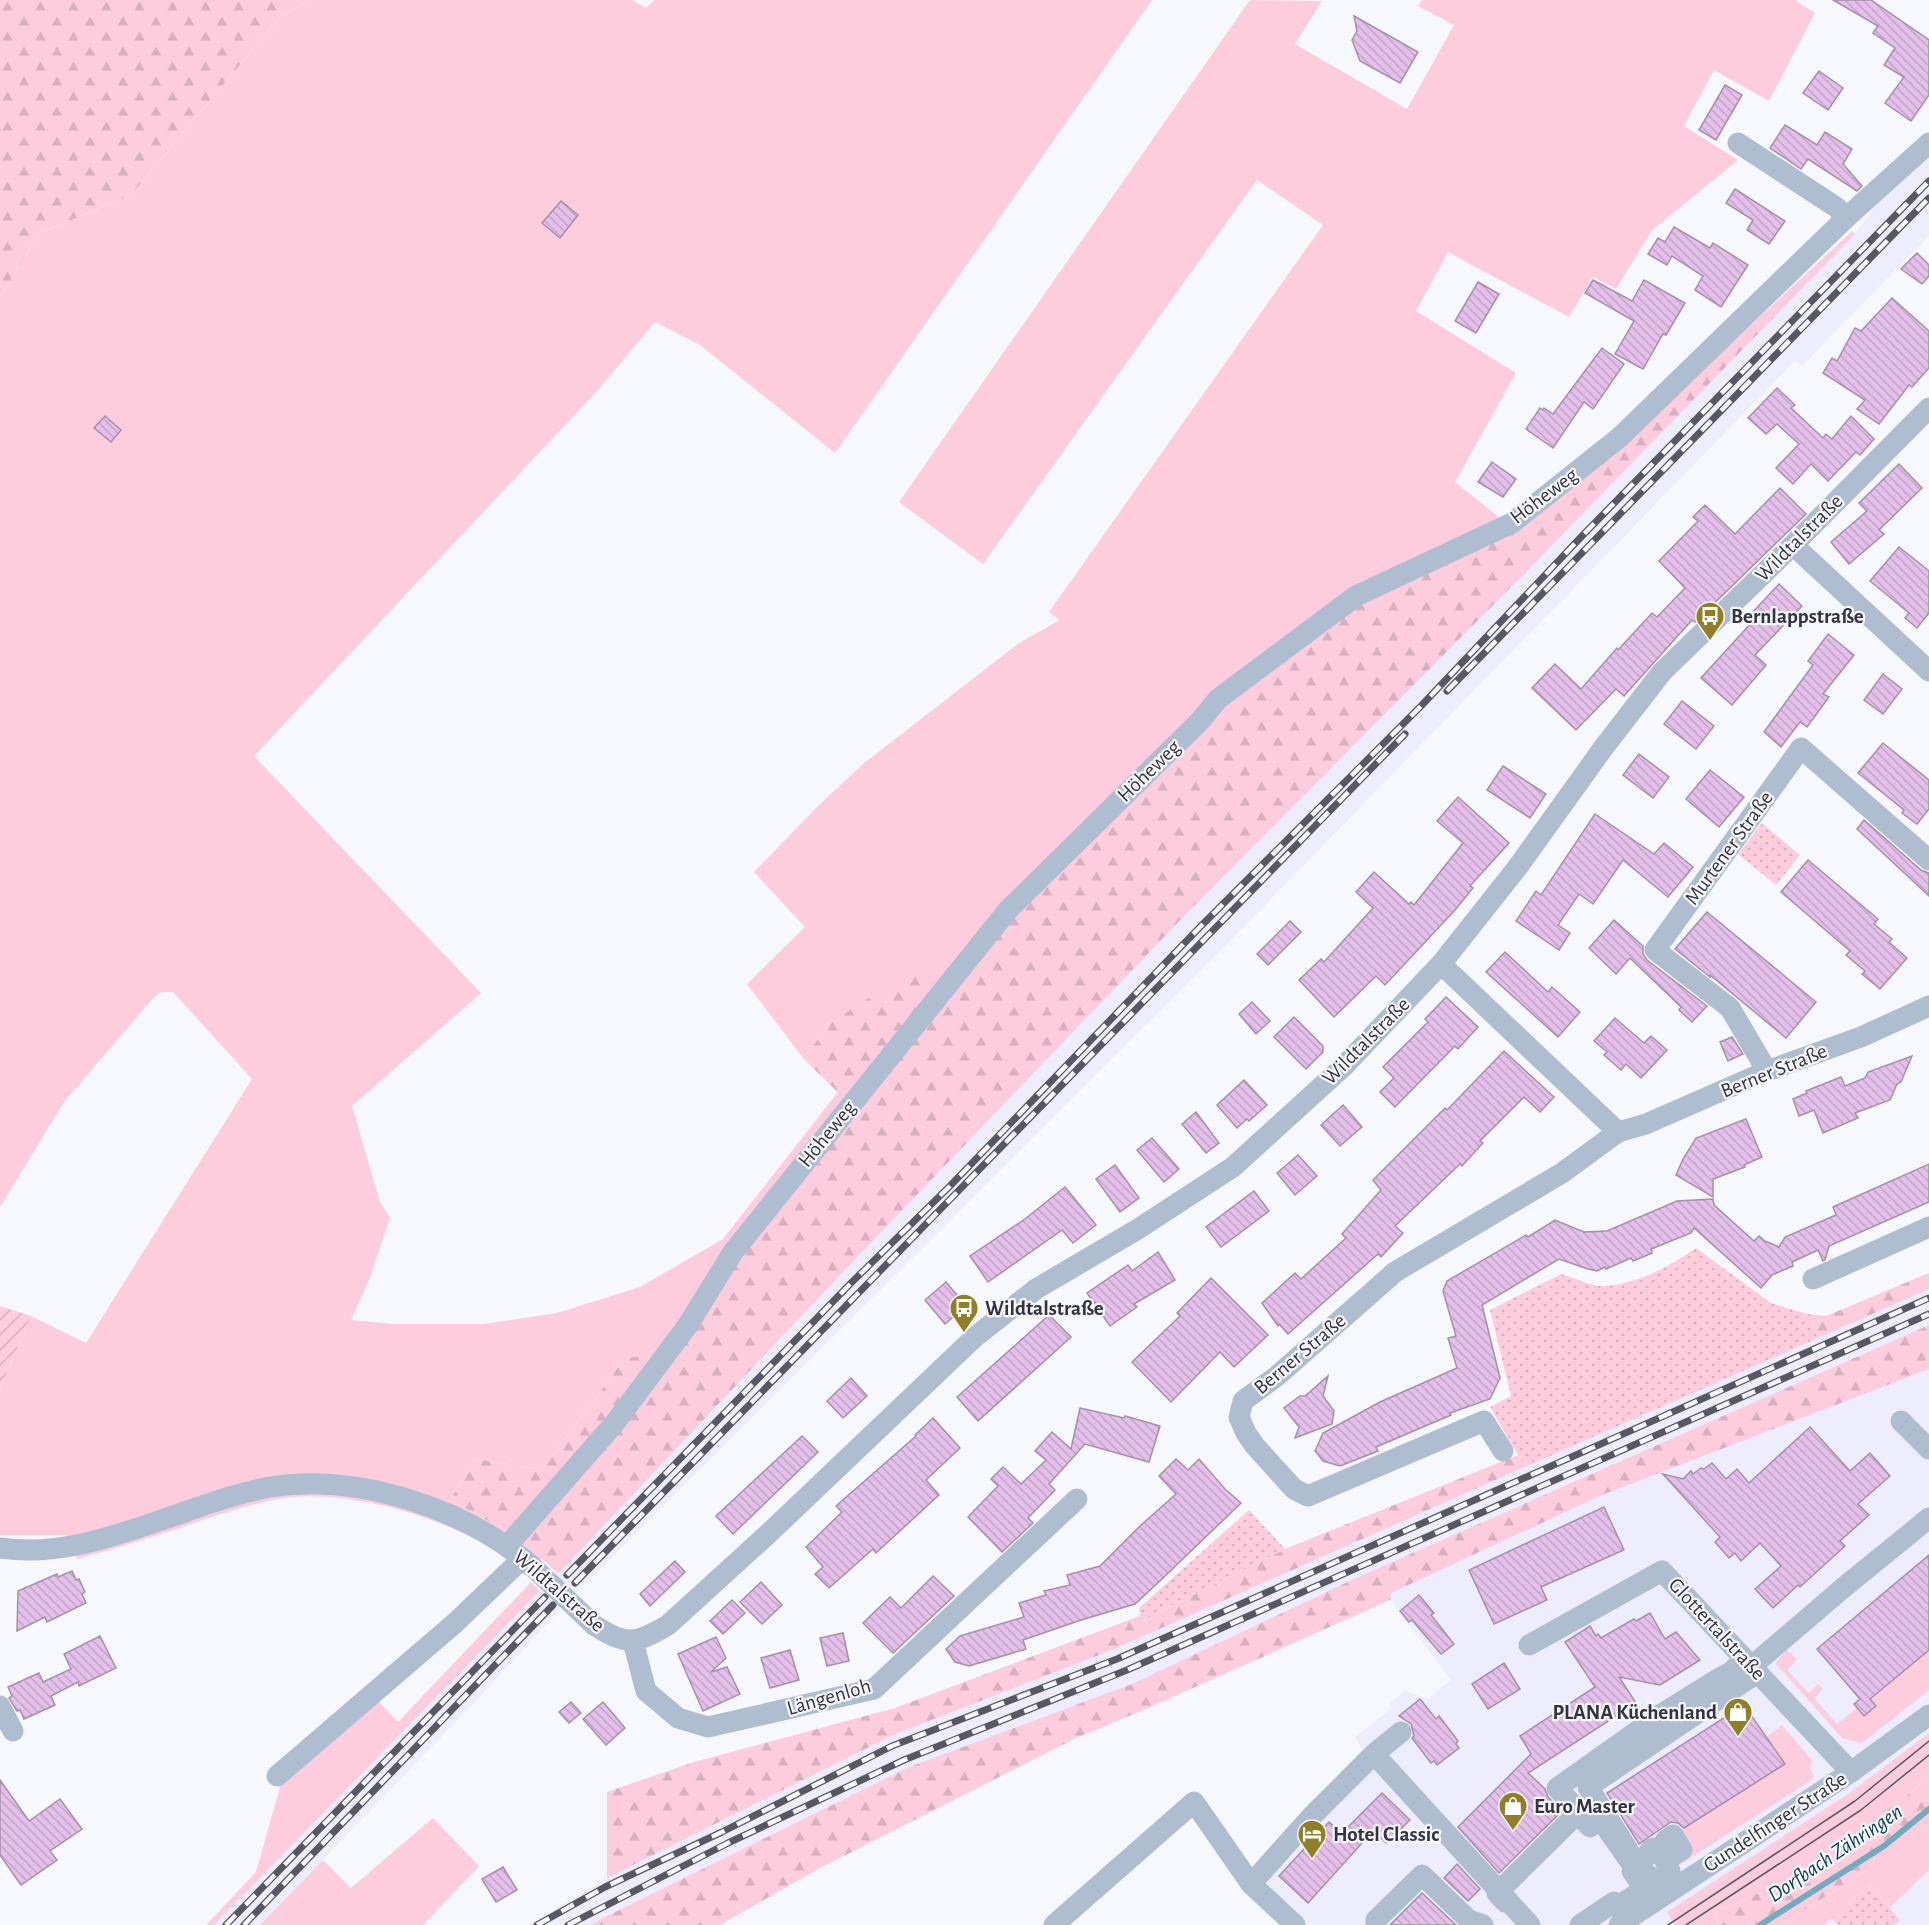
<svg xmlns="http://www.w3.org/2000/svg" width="1929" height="1925" font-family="'Alegreya Sans',sans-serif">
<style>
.built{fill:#ededfe}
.grass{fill:#fdcdde}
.forest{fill:url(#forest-firs)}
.park{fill:url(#park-dots)}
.garden{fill:url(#garden-furrows)}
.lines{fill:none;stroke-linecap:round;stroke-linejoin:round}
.stream{stroke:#6facbf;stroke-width:6}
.building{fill:url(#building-back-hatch);stroke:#a68faa;stroke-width:1.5}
.minor{stroke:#aebdd0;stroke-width:21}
.tram{stroke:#585764;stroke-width:1.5}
.rail-casing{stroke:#585764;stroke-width:7}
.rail{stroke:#f7f7fe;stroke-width:4.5;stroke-dasharray:14;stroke-linecap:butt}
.minor-bridge{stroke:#aebdd0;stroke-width:21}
.labels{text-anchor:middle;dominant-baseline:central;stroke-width:4.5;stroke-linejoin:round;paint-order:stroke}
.street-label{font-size:21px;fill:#343341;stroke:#f7f7fe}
.poi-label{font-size:21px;font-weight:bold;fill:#343341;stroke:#f7f7fe;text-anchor:start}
.water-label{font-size:22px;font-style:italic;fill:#08414f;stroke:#f7f7fe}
</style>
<defs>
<pattern id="forest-firs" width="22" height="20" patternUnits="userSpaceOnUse" patternTransform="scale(1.5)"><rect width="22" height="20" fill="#fdcdde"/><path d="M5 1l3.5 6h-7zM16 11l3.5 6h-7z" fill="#d9b0c0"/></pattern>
<pattern id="park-dots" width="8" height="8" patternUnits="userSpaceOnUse" patternTransform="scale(1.5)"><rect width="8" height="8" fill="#fdcdde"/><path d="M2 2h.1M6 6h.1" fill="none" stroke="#d9b0c0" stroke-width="1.8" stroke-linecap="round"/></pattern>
<pattern id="garden-furrows" width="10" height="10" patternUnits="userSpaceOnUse" patternTransform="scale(1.5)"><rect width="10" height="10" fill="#fdcdde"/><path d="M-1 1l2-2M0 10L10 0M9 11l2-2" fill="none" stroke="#d9b0c0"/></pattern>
<pattern id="building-back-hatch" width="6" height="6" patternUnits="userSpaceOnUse" patternTransform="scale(1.5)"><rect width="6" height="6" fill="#e3bfe9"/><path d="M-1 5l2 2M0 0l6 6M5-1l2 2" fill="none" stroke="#c3a5c9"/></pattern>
</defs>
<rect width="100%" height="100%" fill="#f7f7fe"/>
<g class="built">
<polygon points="1929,155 1929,236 1802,366 1795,361 1226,945 560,1609 492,1684 260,1925 214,1925 558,1574 842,1273 1187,913 1520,578 1855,234 1887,190"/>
<polygon points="1929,1289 1929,1325 1356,1578 1132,1684 909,1767 589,1925 528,1925 607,1878 893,1735 1112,1650"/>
<polygon points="1929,1369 1929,1778 1694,1925 1284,1925 1246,1884 1365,1755 1355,1737 1391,1709 1389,1703 1406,1690 1427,1700 1451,1680 1390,1600 1391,1593 1602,1495"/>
<polygon points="1929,1870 1929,1925 1824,1925 1870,1885 1890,1907"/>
</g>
<g class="grass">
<path d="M308,0H632L646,8L654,0H1152L835,453L700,345L655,322L597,391L254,756L481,993L352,1106L380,1202L390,1218L369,1280L351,1320L394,1324H484L557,1313L640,1287L723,1239L838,1092L857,1110L661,1372L625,1358L542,1470L477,1459L450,1500L500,1527L542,1558L524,1575C514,1567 505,1555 493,1549C439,1516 342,1487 278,1499C235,1507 194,1524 152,1537C127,1545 102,1552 77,1559L66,1535H0V1389L31,1316L86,1343L252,1079L173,992H162L154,997L64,1102L0,1207V297L39,233L130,196L279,18Z"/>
<polygon points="1250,0 1322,1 1295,44 1407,109 1454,25 1418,6 1422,0 1795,0 1815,13 1769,101 1714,70 1684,126 1738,160 1652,230 1616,289 1593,277 1569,317 1448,252 1416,311 1516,373 1455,482 1515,530 955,991 831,1023 803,1058 747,984 805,927 754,872 818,806 863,764 1019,643 1060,620 1049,612 1323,225 1257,180 983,564 899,502"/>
<polygon points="531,1582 540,1591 214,1925 206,1925 256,1872 284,1773 370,1692 398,1722"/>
<polygon points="1787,1650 1797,1659 1787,1670 1809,1693 1818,1684 1823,1689 1814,1698 1837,1724 1857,1708 1864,1716 1876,1706 1870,1699 1929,1650 1929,1690 1862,1743 1842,1738 1775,1663"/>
<polygon points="1782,1725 1812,1760 1810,1769 1814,1776 1813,1779 1670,1871 1673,1835 1785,1764 1766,1737"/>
<polygon points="1929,1733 1929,1778 1869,1824 1792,1879 1713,1913 1720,1925 1674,1925 1667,1912 1851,1792"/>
<polygon points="433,1818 479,1866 423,1925 260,1925 323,1860 351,1888"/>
<polygon points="1929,1822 1929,1870 1890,1907 1870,1885 1824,1925 1781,1925 1860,1874"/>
</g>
<g class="forest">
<polygon points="0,0 308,0 279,18 130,196 39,233 0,297"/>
<path d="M1852,231L1855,234L1520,578L1187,913L842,1273L558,1574C524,1540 492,1522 450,1500L477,1459L542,1470L625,1358L642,1356L661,1371L738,1258L856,1110L803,1058L831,1023L873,995L930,971L955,991L1015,917L1226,703L1353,604L1515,530L1626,441Z"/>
<polygon points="1929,1273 1929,1289 1818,1338 1807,1314 1826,1316"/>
<polygon points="1929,1325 1929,1369 1602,1495 1391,1593 1390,1600 1148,1708 1074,1739 818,1869 720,1925 589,1925 909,1767 1132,1684 1356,1578"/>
<polygon points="1518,1455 1525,1467 1112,1650 893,1735 607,1878 607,1792 694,1762 895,1708 1140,1616 1149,1617 1285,1549"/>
<polygon points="1929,1778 1929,1822 1860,1874 1781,1925 1720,1925 1713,1913 1792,1879 1869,1824"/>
</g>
<g class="park">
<polygon points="1762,823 1800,855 1776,885 1738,854"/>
<path d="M1696,1248L1771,1303L1807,1314L1818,1338L1525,1467L1490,1407L1511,1396L1490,1310L1561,1274C1573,1277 1589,1286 1602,1286C1636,1285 1669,1267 1696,1248Z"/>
<polygon points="1249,1510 1285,1549 1149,1617 1140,1616 1139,1608"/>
<polygon points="1870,1885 1900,1920 1894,1925 1838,1925 1832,1918"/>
</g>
<polygon class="garden" points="0,1306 31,1316 0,1389"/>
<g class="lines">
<polyline class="stream" points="1760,1925 1884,1846 1929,1809"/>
</g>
<g class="building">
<polygon points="1833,0 1871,0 1929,40 1929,95 1911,121 1885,103 1904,77 1884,65 1895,48 1873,33 1878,26"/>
<polygon points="1354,16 1418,52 1400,83 1360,61 1352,40 1357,31"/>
<polygon points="1819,71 1843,88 1828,110 1803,93"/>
<polygon points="1725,85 1742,95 1716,140 1699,130"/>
<polygon points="1785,125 1817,145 1825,132 1852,149 1843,164 1862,186 1857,191 1808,159 1801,169 1770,148"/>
<polygon points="1735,189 1785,221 1769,244 1747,230 1753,220 1726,203"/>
<polygon points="561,201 578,215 560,238 542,223"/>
<polygon points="1674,227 1710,248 1713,243 1748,265 1721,307 1695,290 1703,276 1672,256 1667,265 1648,254 1658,238 1665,242"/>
<polygon points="1917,253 1929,265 1929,276 1922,284 1901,269"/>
<polygon points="1593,280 1632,301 1644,280 1685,303 1666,335 1663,334 1643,369 1615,354 1634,321 1585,293"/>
<polygon points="1478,282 1499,294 1476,333 1455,321"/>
<polygon points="1892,298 1929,331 1929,368 1912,387 1909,385 1879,424 1857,409 1865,400 1823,373 1832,358 1837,361 1855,328 1861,331"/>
<polygon points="1602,348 1624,364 1593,409 1584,402 1553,448 1526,429 1540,408 1543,410 1544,408 1553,414"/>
<polygon points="1777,388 1795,405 1791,408 1823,438 1826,434 1832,439 1851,416 1874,439 1860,455 1856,452 1828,481 1811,464 1793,484 1776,468 1799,444 1777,424 1766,434 1748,418"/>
<polygon points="105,416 121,430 111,442 94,428"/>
<polygon points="1492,462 1516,479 1503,497 1478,482"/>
<polygon points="1899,464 1922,488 1879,530 1884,534 1849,564 1831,542 1867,511 1859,503"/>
<polygon points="1780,488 1806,514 1695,622 1692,620 1624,696 1616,689 1576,730 1532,688 1555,664 1581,689 1617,648 1618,650 1652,613 1657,617 1685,588 1659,561 1698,521 1693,517 1705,505 1735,534"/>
<polygon points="1899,547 1929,571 1929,613 1917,628 1905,618 1909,613 1870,581"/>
<polygon points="1779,584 1802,606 1755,655 1766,665 1732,705 1701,678 1753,621 1749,616"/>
<polygon points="1828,634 1854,655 1823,694 1829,697 1807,727 1800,722 1781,747 1764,732 1813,665 1808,661"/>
<polygon points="1883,674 1902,689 1883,714 1864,700"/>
<polygon points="1682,701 1714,726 1696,749 1664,724"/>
<polygon points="1883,743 1929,780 1929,809 1917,824 1902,813 1904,810 1858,773"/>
<polygon points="1639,754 1669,777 1653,798 1623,775"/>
<polygon points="1503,766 1546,794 1530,818 1487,790"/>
<polygon points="1710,770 1744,797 1719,827 1686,799"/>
<polygon points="1458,797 1509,843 1470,886 1473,888 1455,910 1385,985 1376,976 1334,1017 1299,980 1321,959 1324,962 1373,908 1356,892 1374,872 1409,904 1411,902 1414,905 1463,843 1437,821"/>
<polygon points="1595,814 1654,854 1664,843 1693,867 1668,897 1623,860 1593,904 1579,894 1558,925 1570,933 1559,950 1516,921 1536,891 1541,895"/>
<polygon points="1864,820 1921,870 1929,873 1929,896 1857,829"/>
<polygon points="1808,860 1878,919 1874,924 1892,939 1889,942 1907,958 1880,989 1862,974 1865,971 1846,955 1850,951 1781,892"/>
<polygon points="1707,912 1816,1002 1786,1038 1710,975 1710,977 1675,949"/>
<polygon points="1614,920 1643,946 1643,954 1647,960 1707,1006 1692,1022 1679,1010 1681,1007 1630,958 1616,974 1589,948"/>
<polygon points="1290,921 1301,932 1268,965 1257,954"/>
<polygon points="1505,952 1548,992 1552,987 1580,1012 1558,1037 1486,972"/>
<polygon points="1446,997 1478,1027 1458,1049 1455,1046 1395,1107 1380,1092 1394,1078 1383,1067 1428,1022 1425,1019"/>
<polygon points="1252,1002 1270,1021 1256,1034 1239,1014"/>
<polygon points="1294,1017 1323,1046 1323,1052 1306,1069 1274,1037"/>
<polygon points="1615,1018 1644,1043 1651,1036 1667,1050 1641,1078 1626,1064 1621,1070 1604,1055 1607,1052 1594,1041"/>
<polygon points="1732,1037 1743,1054 1728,1061 1720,1042"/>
<polygon points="1504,1051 1554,1097 1540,1112 1524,1097 1480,1141 1483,1143 1462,1166 1460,1164 1395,1226 1403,1233 1381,1257 1378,1254 1288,1334 1279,1324 1278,1326 1262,1303 1295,1273 1301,1279 1346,1238 1342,1234 1381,1190 1373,1180 1445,1108 1447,1110"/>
<polygon points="1912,1056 1901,1082 1897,1084 1890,1100 1855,1113 1858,1118 1823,1133 1814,1110 1799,1116 1793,1099 1807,1093 1806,1091 1841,1077 1845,1086 1865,1078 1868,1072"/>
<polygon points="1244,1080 1267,1105 1249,1121 1247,1119 1237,1128 1217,1105"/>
<polygon points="1343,1105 1362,1127 1340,1146 1321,1125"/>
<polygon points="1196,1112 1219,1143 1206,1153 1182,1124"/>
<polygon points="1746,1119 1762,1157 1744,1165 1745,1167 1713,1179 1713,1197 1676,1175 1683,1159 1696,1138"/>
<polygon points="1152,1138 1179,1169 1164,1182 1137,1150"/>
<polygon points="1298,1155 1317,1176 1295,1195 1277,1173"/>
<polygon points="1929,1164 1929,1202 1829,1246 1825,1260 1823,1261 1818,1250 1792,1262 1793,1266 1772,1275 1761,1288 1694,1228 1691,1233 1651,1249 1652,1253 1633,1261 1631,1258 1606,1269 1605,1267 1597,1271 1588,1269 1559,1259 1482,1305 1500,1378 1490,1399 1450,1413 1451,1415 1376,1447 1378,1451 1340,1466 1323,1461 1315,1451 1323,1433 1380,1402 1457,1368 1448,1338 1456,1336 1443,1291 1447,1281 1526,1235 1528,1237 1555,1220 1584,1232 1607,1231 1677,1201 1713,1199 1714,1205 1754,1241 1759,1236 1765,1241 1779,1247 1785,1237 1836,1215 1833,1207"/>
<polygon points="1115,1165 1139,1198 1120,1212 1096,1179"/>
<polygon points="1065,1187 1096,1225 1073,1243 1062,1230 988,1282 970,1256 1025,1219"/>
<polygon points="1254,1191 1269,1211 1221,1247 1206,1227"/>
<polygon points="1158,1252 1175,1280 1134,1304 1137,1307 1110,1326 1087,1293 1128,1265 1132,1271"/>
<polygon points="1211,1278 1268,1335 1234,1367 1220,1352 1171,1402 1132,1362 1180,1316 1177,1313"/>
<polygon points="946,1282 966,1306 945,1324 925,1300"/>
<polygon points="1049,1315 1071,1337 978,1421 957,1397"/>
<polygon points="1328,1376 1323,1396 1334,1411 1332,1424 1295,1438 1299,1427 1284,1408 1300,1396 1305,1396"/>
<polygon points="851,1378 867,1396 843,1418 827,1401"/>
<polygon points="1080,1408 1124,1418 1125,1416 1160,1426 1149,1462 1085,1444 1049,1484 1055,1490 1028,1518 1033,1523 1002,1552 968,1517 998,1486 991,1479 1003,1467 1021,1484 1046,1460 1035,1451 1052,1432 1071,1449"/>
<polygon points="933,1418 960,1448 926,1480 939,1495 876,1553 873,1549 829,1588 815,1574 823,1567 806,1547 842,1512 836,1506 916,1436 915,1435"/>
<polygon points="1810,1427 1850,1471 1870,1453 1890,1476 1858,1504 1869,1515 1840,1541 1845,1546 1800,1587 1798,1585 1773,1608 1755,1589 1781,1566 1760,1543 1741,1561 1735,1553 1729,1558 1715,1542 1720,1537 1663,1474 1683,1479 1691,1471 1693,1474 1701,1468 1704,1469 1712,1463 1726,1479 1737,1469 1749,1483"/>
<polygon points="802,1436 818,1452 733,1534 716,1516"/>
<polygon points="1176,1459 1188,1470 1199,1459 1225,1489 1241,1503 1162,1579 1135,1604 1081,1620 1023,1640 1026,1649 969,1666 955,1662 946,1649 960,1636 1024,1617 1019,1603 1046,1595 1044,1591 1070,1585 1067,1575 1100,1566 1140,1526 1176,1494 1159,1476"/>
<polygon points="1604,1507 1624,1550 1541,1587 1547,1600 1494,1624 1469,1570"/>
<polygon points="1929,1555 1929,1650 1870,1699 1876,1706 1864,1716 1854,1704 1860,1699 1817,1649"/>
<polygon points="675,1561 685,1572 650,1606 640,1594"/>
<polygon points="72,1571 76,1580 79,1579 85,1592 82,1594 86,1603 47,1622 45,1617 17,1631 18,1591 57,1574 58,1577"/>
<polygon points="933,1576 954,1596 893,1653 863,1623 890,1597 901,1608"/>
<polygon points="761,1582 782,1605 762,1624 740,1602"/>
<polygon points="1419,1595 1434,1613 1431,1615 1454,1644 1441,1654 1412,1620 1409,1622 1400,1611"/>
<polygon points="732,1600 745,1613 723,1634 710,1621"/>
<polygon points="1650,1613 1665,1639 1676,1632 1700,1660 1660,1685 1619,1677 1636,1703 1528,1773 1545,1789 1548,1797 1562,1811 1499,1873 1458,1827 1531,1754 1520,1736 1595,1687 1565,1642 1590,1626 1596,1636 1598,1634 1601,1638 1634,1619 1636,1621"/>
<polygon points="843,1633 849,1661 827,1666 820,1638"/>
<polygon points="100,1636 116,1668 79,1686 78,1682 51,1696 55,1705 24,1719 20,1710 17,1711 9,1698 12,1696 8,1687 39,1673 43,1682 71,1669 64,1654"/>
<polygon points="716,1637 726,1658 711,1672 727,1667 740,1694 703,1711 678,1654"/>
<polygon points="790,1650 799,1680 770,1688 761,1658"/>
<polygon points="1504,1663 1520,1689 1488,1709 1472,1684"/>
<polygon points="1420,1699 1436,1719 1439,1716 1458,1741 1456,1744 1459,1748 1437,1765 1434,1761 1431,1763 1412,1738 1414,1736 1411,1724 1399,1716"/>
<polygon points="571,1702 581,1713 569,1723 559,1712"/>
<polygon points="603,1702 625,1728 606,1745 583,1719"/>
<polygon points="1744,1705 1785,1764 1684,1828 1678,1823 1671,1822 1639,1844 1607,1793"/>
<polygon points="0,1780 29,1821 60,1799 82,1829 50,1851 57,1860 21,1885 0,1855"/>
<polygon points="1382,1793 1410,1820 1386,1843 1376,1833 1374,1834 1372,1832 1308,1903 1279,1876 1329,1822 1342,1833"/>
<polygon points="1457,1864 1480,1889 1468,1901 1444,1878"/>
<polygon points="503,1867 517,1890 496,1902 482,1879"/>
<polygon points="1422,1893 1456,1925 1390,1925"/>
</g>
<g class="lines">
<g class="minor">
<polyline points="1738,143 1836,207 1847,217"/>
<polyline points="1793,545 1929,671"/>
<polyline points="1441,964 1618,1132 1562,1173 1395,1272 1277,1376 1243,1401 1239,1417 1246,1433 1255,1446 1294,1489 1308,1496 1484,1421 1503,1451"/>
<polyline points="1767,1071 1730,1008 1655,950 1801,748 1929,860"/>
<polyline points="1618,1132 1646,1124 1767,1071 1861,1037 1929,1006"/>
<polyline points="1813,1279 1929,1227"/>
<polyline points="1901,1421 1929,1449"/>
<polyline points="507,1546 614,1424 688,1325 733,1252 1008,910 1200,721 1218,699 1356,596 1512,523 1620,437 1847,217 1929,143"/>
<path d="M0,1548C59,1557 118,1535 173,1516C205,1505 237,1493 270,1487C357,1473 466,1508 533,1567"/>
<path d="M594,1625C626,1646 636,1644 668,1625L768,1534L975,1337L1036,1289L1138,1229L1233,1167L1344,1066L1441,964L1517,868L1604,747L1662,672L1793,545L1929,408"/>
<polyline points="633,1641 646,1691 678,1718 708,1727 874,1689 1077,1499"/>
<polyline points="1529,1645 1662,1571 1851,1772"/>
<polygon points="1739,1664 1751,1677 1588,1787 1635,1861 1640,1858 1641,1860 1652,1853 1650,1850 1654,1848 1656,1851 1667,1844 1665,1841 1673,1835 1682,1850 1665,1861 1670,1871 1655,1882 1656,1880 1633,1866 1596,1813 1579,1811 1557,1788 1657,1717 1718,1679 1731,1672"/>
<polyline points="1735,1678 1752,1666 1843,1588 1929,1518"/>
<polyline points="0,1706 13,1731"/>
<polyline points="1374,1754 1401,1732"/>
<polyline points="277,1776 455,1623 523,1558"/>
<polyline points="1251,1884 1311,1817 1374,1754 1530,1925"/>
<polyline points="1505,1902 1497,1893 1573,1818 1580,1816 1590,1827"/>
<polyline points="1054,1925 1194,1802 1251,1884 1295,1925"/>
<polyline points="1376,1925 1376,1920 1422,1875 1469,1920 1483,1925"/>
<polyline points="1580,1925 1614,1902 1617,1907 1647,1887 1641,1884 1632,1871"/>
<polyline points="1619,1925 1851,1772 1929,1715"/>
</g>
<g class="tram">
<polyline points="1668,1925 1855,1801 1929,1741"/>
<polyline points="1686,1925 1861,1810 1929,1755"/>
</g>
<g class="rail-casing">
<g id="rail">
<polyline points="1447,691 1929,198"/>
<polyline points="567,1575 852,1282 949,1187 1200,927 1422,705 1582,536 1929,181"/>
<polyline points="575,1583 1405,734"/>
<polyline points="226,1925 545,1597"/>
<polyline points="244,1925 553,1605"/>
<polyline points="537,1925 605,1887 722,1832 892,1746 1117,1659 1929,1298"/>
<polyline points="568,1925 728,1843 904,1760 1127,1670 1929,1314"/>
</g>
</g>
<use href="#rail" class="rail"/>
<polyline class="minor-bridge" points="533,1567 594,1625"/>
</g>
<defs>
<g id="bus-pin" transform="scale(1.5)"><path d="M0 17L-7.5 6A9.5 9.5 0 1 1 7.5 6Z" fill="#917e25" stroke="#f7f7fe"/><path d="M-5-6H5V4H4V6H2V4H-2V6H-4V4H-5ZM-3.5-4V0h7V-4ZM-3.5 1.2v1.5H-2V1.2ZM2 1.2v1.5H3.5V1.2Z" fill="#fff"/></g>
<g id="shop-pin" transform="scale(1.5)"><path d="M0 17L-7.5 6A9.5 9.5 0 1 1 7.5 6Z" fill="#917e25" stroke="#f7f7fe"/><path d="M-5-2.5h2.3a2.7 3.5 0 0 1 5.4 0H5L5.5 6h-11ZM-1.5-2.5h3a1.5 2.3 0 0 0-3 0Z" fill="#fff"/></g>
<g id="hotel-pin" transform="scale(1.5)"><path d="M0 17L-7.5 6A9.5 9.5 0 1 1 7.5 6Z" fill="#917e25" stroke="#f7f7fe"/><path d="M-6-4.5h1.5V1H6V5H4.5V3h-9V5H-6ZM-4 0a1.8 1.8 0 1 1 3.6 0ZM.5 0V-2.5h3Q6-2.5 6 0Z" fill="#fff"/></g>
</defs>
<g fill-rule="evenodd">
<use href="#bus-pin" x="1710" y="616"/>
<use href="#bus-pin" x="964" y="1308"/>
<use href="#shop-pin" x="1738" y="1712"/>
<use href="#shop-pin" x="1513" y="1806"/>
<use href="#hotel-pin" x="1312" y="1834"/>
</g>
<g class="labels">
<g class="street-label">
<text transform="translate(1544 496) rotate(-37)">Höheweg</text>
<text transform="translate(1799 538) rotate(-45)">Wildtalstraße</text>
<text transform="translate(1149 771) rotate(-44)">Höheweg</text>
<text transform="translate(1729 848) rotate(-54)">Murtener Straße</text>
<text transform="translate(1366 1041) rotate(-45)">Wildtalstraße</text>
<text transform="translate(1774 1071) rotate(-22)">Berner Straße</text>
<text transform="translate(827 1134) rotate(-51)">Höheweg</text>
<text transform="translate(1300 1354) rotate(-40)">Berner Straße</text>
<text transform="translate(559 1591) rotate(41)">Wildtalstraße</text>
<text transform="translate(1717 1629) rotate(47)">Glottertalstraße</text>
<text transform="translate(829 1697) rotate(-16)">Längenloh</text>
<text transform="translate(1775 1822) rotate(-33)">Gundelfinger Straße</text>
</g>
<g class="poi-label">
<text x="1731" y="616">Bernlappstraße</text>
<text x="985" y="1308">Wildtalstraße</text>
<text x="1717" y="1712" text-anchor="end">PLANA Küchenland</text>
<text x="1534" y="1806">Euro Master</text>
<text x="1333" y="1834">Hotel Classic</text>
</g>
<g class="water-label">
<text transform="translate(1835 1853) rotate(-34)">Dorfbach Zähringen</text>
</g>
</g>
</svg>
